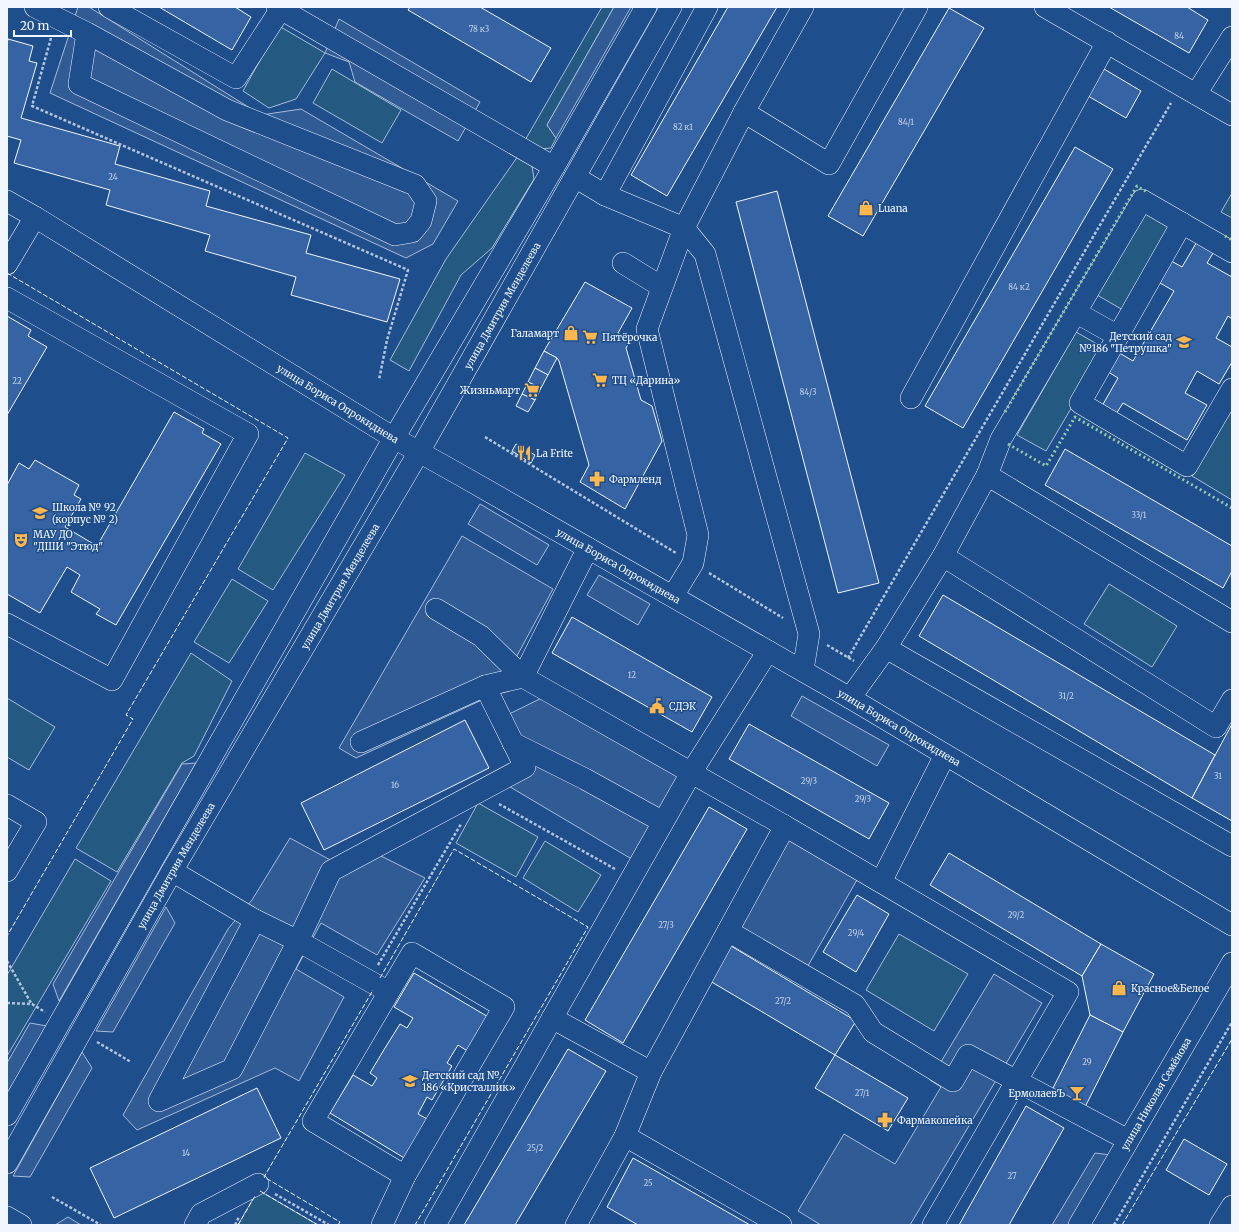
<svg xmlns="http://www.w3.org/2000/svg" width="1239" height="1232" font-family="Merriweather,serif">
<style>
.green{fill:#245a82;stroke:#a8bbd7}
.parking{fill:#305b95;stroke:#a8bbd7}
.building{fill:#3563a3;stroke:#f2f6ff}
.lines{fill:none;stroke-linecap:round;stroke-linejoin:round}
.minor-casing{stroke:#f2f6ff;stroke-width:22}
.path{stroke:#b3c4dc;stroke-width:2.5;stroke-dasharray:3 2;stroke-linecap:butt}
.minor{stroke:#1f4e8c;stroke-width:21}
.hedge{stroke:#97c8a6;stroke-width:3;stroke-dasharray:2 3;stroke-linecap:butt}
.fence{stroke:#f2f6ff;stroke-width:1;stroke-dasharray:5 2;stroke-linecap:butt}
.labels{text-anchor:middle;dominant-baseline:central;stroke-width:3;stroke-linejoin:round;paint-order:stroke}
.number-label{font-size:8px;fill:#c3d1e8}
.poi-label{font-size:10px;fill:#f2f6ff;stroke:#1f4e8c;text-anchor:start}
.street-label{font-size:10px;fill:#f2f6ff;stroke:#1f4e8c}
</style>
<rect width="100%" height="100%" fill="#1f4e8c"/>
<g class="green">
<polygon points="602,7 614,7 547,125 556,138 551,148 539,149 524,142"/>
<polygon points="279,26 325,53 296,99 269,108 243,91"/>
<polygon points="332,69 401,110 382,143 313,103"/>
<polygon points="518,156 532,166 534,179 492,248 461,275 409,371 390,360 446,259"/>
<polygon points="1232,193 1232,218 1221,212"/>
<polygon points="1144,211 1171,225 1123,310 1097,295"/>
<polygon points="1076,332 1106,349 1046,451 1017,435"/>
<polygon points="1232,408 1232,500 1192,476"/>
<polygon points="305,453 345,475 273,590 238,569"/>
<polygon points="232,579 268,601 229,663 194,642"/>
<polygon points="1109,584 1177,626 1152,667 1084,624"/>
<polygon points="191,653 232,681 194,756 182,763 117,872 76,848"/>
<polygon points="7,698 55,727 29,770 7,757"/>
<polygon points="478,803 538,837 516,877 456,843"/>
<polygon points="545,841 601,875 578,912 523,878"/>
<polygon points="75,859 111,881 7,1056 7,975"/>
<polygon points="899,934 968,974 934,1031 866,990"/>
<polygon points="258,1190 318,1225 238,1225"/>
</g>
<g class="parking">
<polygon points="78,7 89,7 261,115 301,109 458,201 433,244 406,258 50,93"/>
<polygon points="614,7 631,7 556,138 547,125"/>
<polygon points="339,19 480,102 458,141 355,82 349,62 325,53"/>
<polygon points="480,504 549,545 537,565 468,524"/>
<polygon points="462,536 553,589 497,693 356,758 339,748"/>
<polygon points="599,575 650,604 638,625 587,595"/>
<polygon points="552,693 691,773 640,864 500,781 525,767 501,718"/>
<polygon points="802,696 889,745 877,766 791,716"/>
<polygon points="196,763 59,1001 53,984 182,764"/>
<polygon points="785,826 862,871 801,978 725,937"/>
<polygon points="290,838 334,862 361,846 425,878 377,955 321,923 296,969 344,997 299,1081 275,1068 137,1130 123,1115 228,929 252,900"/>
<polygon points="166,907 175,923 113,1032 96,1031"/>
<polygon points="994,974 1042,1003 910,1225 821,1225 798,1211 844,1134 895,1164 941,1087 930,1080"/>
<polygon points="30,1023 47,1026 7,1095 7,1063"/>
<polygon points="82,1052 92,1068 30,1177 13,1176"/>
<polygon points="1095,1153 1119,1156 1079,1225 1052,1225"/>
<polygon points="68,1217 81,1225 55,1225"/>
</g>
<g class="building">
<polygon points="159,7 235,7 251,17 232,50"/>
<polygon points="410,7 480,7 551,48 531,82 408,10"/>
<polygon points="728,7 777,7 667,196 631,175"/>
<polygon points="1109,7 1187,7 1208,20 1189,53"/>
<polygon points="949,8 984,28 863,236 828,216"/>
<polygon points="8,39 33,46 29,61 37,63 21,118 120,146 115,164 210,191 206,206 311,235 306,253 400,279 387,322 291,295 296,277 205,251 210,235 106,205 110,190 14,163 21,140 7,136 7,44"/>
<polygon points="1104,69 1141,91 1126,118 1088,96"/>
<polygon points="1075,147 1113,169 963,428 925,406"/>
<polygon points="777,191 879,583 838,593 736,202"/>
<polygon points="1198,240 1215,250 1207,263 1232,277 1232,319 1228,316 1216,338 1232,347 1232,362 1219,384 1197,371 1185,393 1207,405 1187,440 1123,403 1116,414 1102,406 1118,378 1105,370 1116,351 1133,361 1174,291 1153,279 1166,258 1182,267"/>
<polygon points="585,282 632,308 618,333 630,341 626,348 641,400 652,406 662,441 625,509 580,482 589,465 559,361 557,358 544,351"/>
<polygon points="7,316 31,330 28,336 47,347 7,415"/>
<polygon points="544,351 557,358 548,375 535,368"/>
<polygon points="535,368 548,375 541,388 528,382"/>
<polygon points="528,382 541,388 535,400 522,394"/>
<polygon points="522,394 535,400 528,412 516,406"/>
<polygon points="174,412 204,429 202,433 221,444 116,625 96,614 100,609 71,592 80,575 67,567 40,613 7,594 7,485 19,463 29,469 35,460 79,485 74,495 81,499 65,527 97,546"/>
<polygon points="516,444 535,455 531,463 512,451"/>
<polygon points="1065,449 1232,546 1232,571 1223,588 1045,485"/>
<polygon points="943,595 1215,755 1192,798 919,636"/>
<polygon points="572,617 712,697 692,732 552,653"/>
<polygon points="465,720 489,768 324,850 301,803"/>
<polygon points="749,724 889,803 869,839 729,759"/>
<polygon points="1232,724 1232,821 1192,798"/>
<polygon points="709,807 747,829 623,1043 585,1020"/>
<polygon points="949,853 1101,944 1082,976 930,885"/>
<polygon points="857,895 889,914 856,972 823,952"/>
<polygon points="1101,944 1154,974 1123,1032 1090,1015 1082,976"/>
<polygon points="731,946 856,1021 835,1055 710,981"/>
<polygon points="414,973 490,1018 469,1052 458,1045 447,1063 452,1066 432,1100 427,1097 418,1114 429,1120 406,1159 330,1113 353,1075 372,1086 377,1078 370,1073 385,1048 400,1024 407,1028 413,1018 394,1007"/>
<polygon points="1090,1015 1123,1032 1084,1109 1051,1092"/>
<polygon points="568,1049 606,1071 515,1225 464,1225"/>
<polygon points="835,1055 908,1098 888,1131 815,1088"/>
<polygon points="257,1088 281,1138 114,1218 90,1168"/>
<polygon points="1026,1106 1064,1128 1009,1225 959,1225"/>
<polygon points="1184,1139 1227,1164 1209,1195 1166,1170"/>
<polygon points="633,1158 750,1225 638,1225 607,1207"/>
</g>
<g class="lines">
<g class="minor-casing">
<g id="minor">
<polyline points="35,7 87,33 227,110 415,185 426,201 421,221 412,232 395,235 79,84 87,33"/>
<polyline points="109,7 236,78 282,7"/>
<polyline points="277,7 554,167"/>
<polyline points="1045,7 1232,115"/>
<polyline points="1196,94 1232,37"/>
<polyline points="744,112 829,164 917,7"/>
<polyline points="575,177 605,195 684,228 705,254 809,634 803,670"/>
<polyline points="605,195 707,7"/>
<path id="s1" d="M7,201L35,217L394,438L462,476L850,698L1232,925"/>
<polyline points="1232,252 1142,200 1001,439 987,475 1232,622"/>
<polyline points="623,263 662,287"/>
<polyline points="7,264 35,217"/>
<polyline points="7,298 248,434 112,680 7,624"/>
<polyline points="1077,313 1118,336 1080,403 1187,466 1232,389"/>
<polyline points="1118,336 1182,223"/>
<polyline points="911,398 1107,42"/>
<polyline points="943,556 1216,727 1232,700"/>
<polyline points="673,596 693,563 698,535 647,329 684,228 744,112 803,7"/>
<polyline points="436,609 481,636 523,677 785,826 651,1072 625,1136 576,1225"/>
<polyline points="886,648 1232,846"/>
<polyline points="485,686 523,677 588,548"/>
<polyline points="850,698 886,648 943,556 987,475"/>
<polyline points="361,742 485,686 525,767 331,871 298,941 232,1069 159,1101 255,920 298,941 389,992 412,953 504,1007 405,1176 313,1121 389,992"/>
<polyline points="513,743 585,779 663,822 662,823"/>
<polyline points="7,805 36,822 7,871"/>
<polyline points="785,826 1068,992 933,1225"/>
<polyline points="172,871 255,920"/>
<polyline points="881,882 945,755"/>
<polyline points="728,931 855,1005 873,1032 953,1081 968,1055 1128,1140"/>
<polyline points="552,1018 651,1072"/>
<polyline points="7,1115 394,438 554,167 646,7"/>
<polyline points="625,1136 781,1225"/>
<path id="s2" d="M7,1163L172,871L419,452L671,7"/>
<polyline points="7,1217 21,1225"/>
<polyline points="195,1225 201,1214 258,1184"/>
<polyline points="382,1225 405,1176"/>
<polyline points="435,1225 691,773 768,651"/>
<path id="s3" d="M1079,1225L1232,963"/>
<polyline points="1220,1225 1232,1206"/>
</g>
</g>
<g class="path">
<polyline points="51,38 32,106 408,270 387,340 379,380"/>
<polyline points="485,437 676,553"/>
<polyline points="709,573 783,618"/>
<polyline points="827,645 854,661"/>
<polyline points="848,658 1171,103"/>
<polyline points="499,804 615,869"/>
<polyline points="7,961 31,1003"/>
<polyline points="378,965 461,824"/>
<polyline points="7,1003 32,1004 45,1012"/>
<polyline points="97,1042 131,1062"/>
<polyline points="275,1194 329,1225"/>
<polyline points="52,1197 101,1225"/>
<polyline points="235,1225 239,1217"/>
<polyline points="1114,1225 1232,1022"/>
</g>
<use href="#minor" class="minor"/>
<g class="hedge">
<polyline points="1225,236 1232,240"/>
<polyline points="1005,412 1137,186 1147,192"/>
<polyline points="1008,444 1046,466 1075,417 1232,508"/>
</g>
<g class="fence">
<polyline points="7,273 288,438 126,715 133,719 7,936"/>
<polyline points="380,978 454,849 588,927 415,1225"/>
<polyline points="260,1191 318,1225"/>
<polyline points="238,1225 255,1196"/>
<polyline points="338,1225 340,1222 264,1177 373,990"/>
<polyline points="1122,1225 1232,1039"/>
</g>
</g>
<defs>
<g id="shop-bare" transform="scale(1.2)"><path d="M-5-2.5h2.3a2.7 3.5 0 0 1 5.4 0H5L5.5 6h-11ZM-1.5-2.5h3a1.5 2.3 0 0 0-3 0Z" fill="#ffb74d" stroke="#1f4e8c" stroke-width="2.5" paint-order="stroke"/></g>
<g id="supermarket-bare" transform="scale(1.2)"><path d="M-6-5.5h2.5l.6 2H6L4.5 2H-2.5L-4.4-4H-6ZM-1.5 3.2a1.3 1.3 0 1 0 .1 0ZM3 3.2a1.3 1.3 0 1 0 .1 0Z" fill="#ffb74d" stroke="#1f4e8c" stroke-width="2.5" paint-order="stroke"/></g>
<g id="school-bare" transform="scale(1.2)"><path d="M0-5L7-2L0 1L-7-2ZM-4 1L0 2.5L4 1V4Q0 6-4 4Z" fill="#ffb74d" stroke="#1f4e8c" stroke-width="2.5" paint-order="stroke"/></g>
<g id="restaurant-bare" transform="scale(1.2)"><path d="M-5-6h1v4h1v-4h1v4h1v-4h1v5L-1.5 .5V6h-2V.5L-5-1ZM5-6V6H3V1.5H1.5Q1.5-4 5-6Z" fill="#ffb74d" stroke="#1f4e8c" stroke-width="2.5" paint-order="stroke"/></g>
<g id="pharmacy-bare" transform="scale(1.2)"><path d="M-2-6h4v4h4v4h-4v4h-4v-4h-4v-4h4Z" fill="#ffb74d" stroke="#1f4e8c" stroke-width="2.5" paint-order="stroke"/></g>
<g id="theatre-bare" transform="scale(1.2)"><path d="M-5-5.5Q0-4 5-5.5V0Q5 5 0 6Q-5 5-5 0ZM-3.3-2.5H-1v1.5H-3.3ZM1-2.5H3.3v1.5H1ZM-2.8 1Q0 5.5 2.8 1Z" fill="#ffb74d" stroke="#1f4e8c" stroke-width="2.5" paint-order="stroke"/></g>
<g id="civic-bare" transform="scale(1.2)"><path d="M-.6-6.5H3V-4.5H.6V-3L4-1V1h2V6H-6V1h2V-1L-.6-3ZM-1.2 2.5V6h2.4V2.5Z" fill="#ffb74d" stroke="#1f4e8c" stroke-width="2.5" paint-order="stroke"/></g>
<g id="bar-bare" transform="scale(1.2)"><path d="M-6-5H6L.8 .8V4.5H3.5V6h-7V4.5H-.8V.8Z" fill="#ffb74d" stroke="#1f4e8c" stroke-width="2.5" paint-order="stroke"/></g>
</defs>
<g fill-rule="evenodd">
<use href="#shop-bare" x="866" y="208"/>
<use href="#shop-bare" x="571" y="333"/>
<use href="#supermarket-bare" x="590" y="337"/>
<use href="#school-bare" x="1184" y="342"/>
<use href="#supermarket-bare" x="600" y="380"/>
<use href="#supermarket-bare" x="532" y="390"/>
<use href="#restaurant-bare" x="524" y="453"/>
<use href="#pharmacy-bare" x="597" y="479"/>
<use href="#school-bare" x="40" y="513"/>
<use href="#theatre-bare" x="21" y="540"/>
<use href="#civic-bare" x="657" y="706"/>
<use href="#shop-bare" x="1119" y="988"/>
<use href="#school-bare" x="410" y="1081"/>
<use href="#bar-bare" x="1077" y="1093"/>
<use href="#pharmacy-bare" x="885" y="1120"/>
</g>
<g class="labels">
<g class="number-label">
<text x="479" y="29">78 к3</text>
<text x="1179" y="36">84</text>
<text x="906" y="122">84/1</text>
<text x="683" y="127">82 к1</text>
<text x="113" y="177">24</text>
<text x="1019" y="287">84 к2</text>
<text x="17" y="381">22</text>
<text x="808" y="392">84/3</text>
<text x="1139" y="515">33/1</text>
<text x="632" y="675">12</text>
<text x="1066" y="696">31/2</text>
<text x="1218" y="776">31</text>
<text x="809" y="781">29/3</text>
<text x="395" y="785">16</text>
<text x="863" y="799">29/3</text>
<text x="1016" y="915">29/2</text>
<text x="666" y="925">27/3</text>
<text x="856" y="933">29/4</text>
<text x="783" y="1001">27/2</text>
<text x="1087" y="1062">29</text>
<text x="862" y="1093">27/1</text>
<text x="535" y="1148">25/2</text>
<text x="186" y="1153">14</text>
<text x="1012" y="1176">27</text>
<text x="648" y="1183">25</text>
</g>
<g class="poi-label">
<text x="878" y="208">Luana</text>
<text x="559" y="333" text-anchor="end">Галамарт</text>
<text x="1172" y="336" text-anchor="end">Детский сад<tspan x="1172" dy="12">№186 "Петрушка"</tspan></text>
<text x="602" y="337">Пятёрочка</text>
<text x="612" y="380">ТЦ «Дарина»</text>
<text x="520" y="390" text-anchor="end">Жизньмарт</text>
<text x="536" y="453">La Frite</text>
<text x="609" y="479">Фармленд</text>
<text x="52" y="507">Школа № 92<tspan x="52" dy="12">(корпус № 2)</tspan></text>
<text x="33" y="534">МАУ ДО<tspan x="33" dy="12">"ДШИ "Этюд"</tspan></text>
<text x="669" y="706">СДЭК</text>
<text x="1131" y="988">Красное&amp;Белое</text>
<text x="422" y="1075">Детский сад №<tspan x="422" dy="12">186 «Кристаллик»</tspan></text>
<text x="1065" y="1093" text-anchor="end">ЕрмолаевЪ</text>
<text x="897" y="1120">Фармакопейка</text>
</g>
<g class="street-label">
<text stroke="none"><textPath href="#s2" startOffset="990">улица Дмитрия Менделеева</textPath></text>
<text stroke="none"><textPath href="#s1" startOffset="388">улица Бориса Опрокиднева</textPath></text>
<text stroke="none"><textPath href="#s1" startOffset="712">улица Бориса Опрокиднева</textPath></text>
<text stroke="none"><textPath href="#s2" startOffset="666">улица Дмитрия Менделеева</textPath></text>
<text stroke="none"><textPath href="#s1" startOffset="1036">улица Бориса Опрокиднева</textPath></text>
<text stroke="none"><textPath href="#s2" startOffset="342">улица Дмитрия Менделеева</textPath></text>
<text stroke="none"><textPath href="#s3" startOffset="152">улица Николая Семёнова</textPath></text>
</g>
</g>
<rect width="1239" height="1232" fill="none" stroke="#f2f6ff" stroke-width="16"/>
<path d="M14 30v6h57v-6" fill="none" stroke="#f2f6ff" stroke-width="2"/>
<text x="20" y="30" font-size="12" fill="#f2f6ff" stroke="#1f4e8c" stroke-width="3" paint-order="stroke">20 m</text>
</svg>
